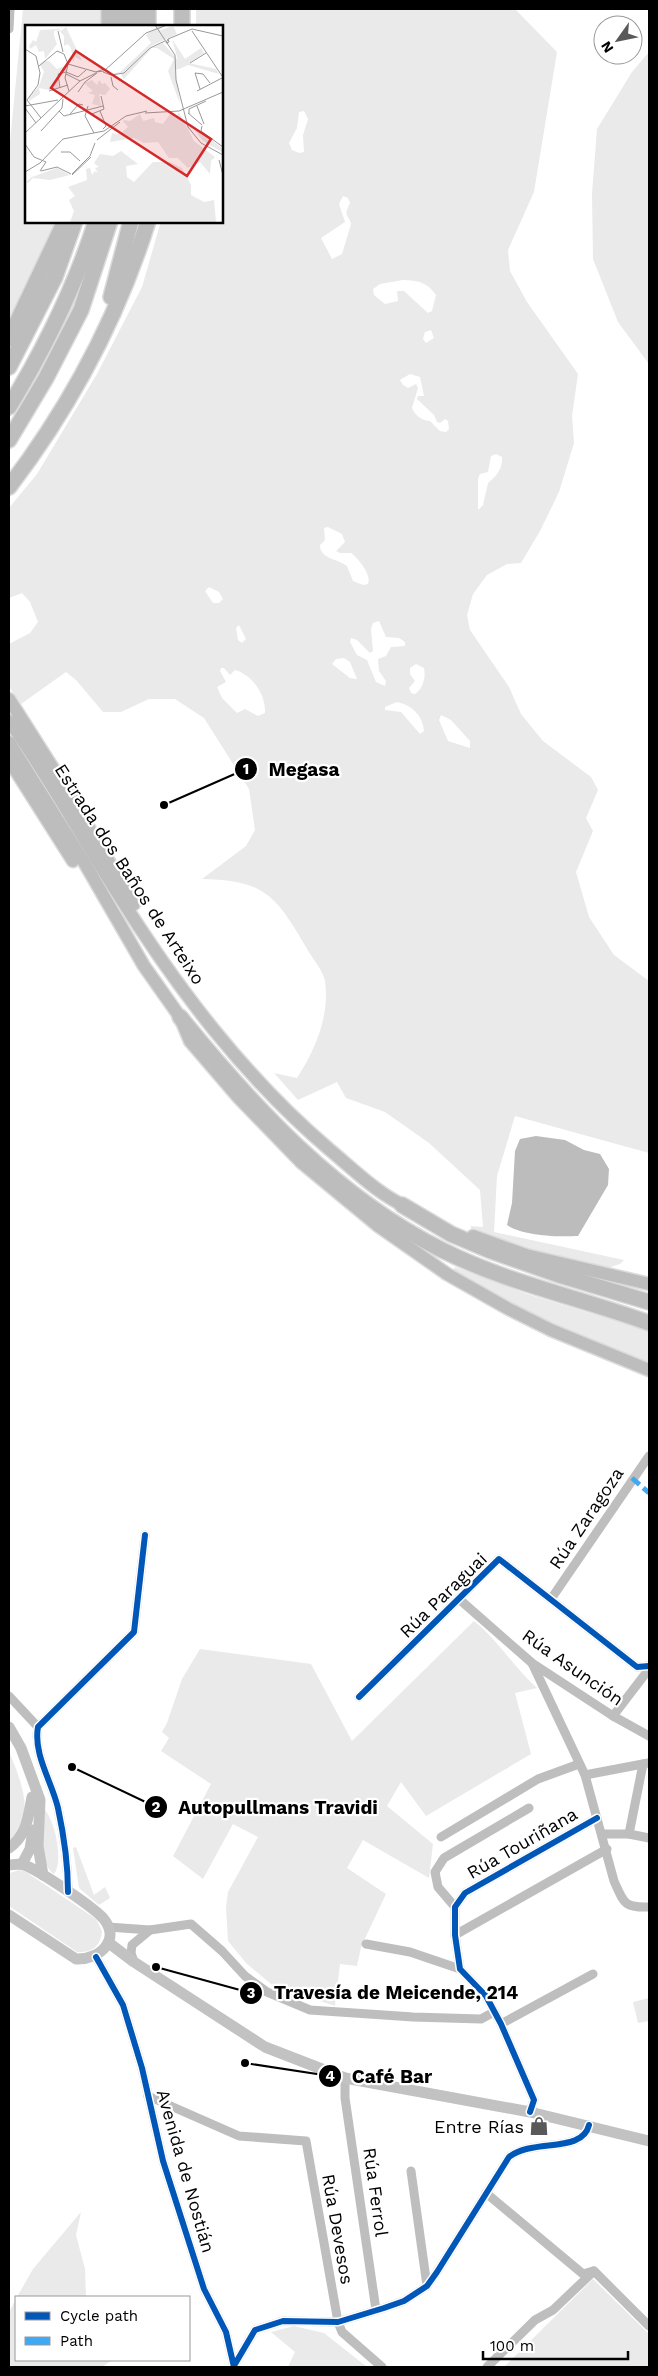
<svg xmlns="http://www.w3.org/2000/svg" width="658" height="2376" font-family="'Work Sans',sans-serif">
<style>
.green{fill:#eaeaea;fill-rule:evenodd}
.water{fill:#bcbcbc}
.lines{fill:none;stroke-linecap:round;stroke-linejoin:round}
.primary-casing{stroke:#dbdbdb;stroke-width:15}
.highway-casing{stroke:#dbdbdb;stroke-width:18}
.street{stroke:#bebebe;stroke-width:9}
.secondary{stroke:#c2c2c2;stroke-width:11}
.primary{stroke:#bdbdbd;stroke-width:12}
.highway{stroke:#bdbdbd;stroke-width:15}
.quiet{stroke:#3fa9f5;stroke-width:5;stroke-dasharray:10 5;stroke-linecap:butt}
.cycleway-casing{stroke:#fff;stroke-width:9}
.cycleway{stroke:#0057b8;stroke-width:6}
.labels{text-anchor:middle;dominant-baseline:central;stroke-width:4.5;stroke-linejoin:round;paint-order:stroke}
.street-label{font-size:18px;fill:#000;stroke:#fff}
.poi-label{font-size:18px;fill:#000;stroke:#fff;text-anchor:end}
.inset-road{fill:none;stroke:#999;stroke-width:1}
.view{fill:#d62828;fill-opacity:0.15;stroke:#d62828;stroke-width:2.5}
.inset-edge{fill:none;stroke:#000;stroke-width:2.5}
.leader{fill:none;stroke:#000;stroke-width:2}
.callout-dot{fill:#000;stroke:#fff;stroke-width:2}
.mark-label{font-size:15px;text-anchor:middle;font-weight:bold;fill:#fff}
.callout-label{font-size:19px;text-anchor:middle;font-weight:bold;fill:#000;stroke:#fff;stroke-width:4.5;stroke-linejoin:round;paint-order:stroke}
</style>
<rect width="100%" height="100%" fill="#fff"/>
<g class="green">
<polygon points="23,9 105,9 103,26 26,26 26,221 58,221 9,325 9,152"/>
<path d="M196,9H515L557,52L534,192L508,250L510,271L527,302L578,374L572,416L574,443L559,492L540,531L521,563L507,564L487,575L473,594L467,615L470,630L509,687L521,714L543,741L591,777L598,790L586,818L593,831L576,872L589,917L614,955L649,981V1153L515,1116L497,1176L494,1232L624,1260L620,1264L608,1268L519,1247L471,1229V1226L483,1227L480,1190L429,1143L385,1112L346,1098L337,1082L298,1100L274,1073L297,1078C315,1050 330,1016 325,981C323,970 311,957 306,947C276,896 265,880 202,879L246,846L255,830L249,789L204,718L175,699H149L121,712H103L76,680L66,672L21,704L9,687V644L30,633L38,622L30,602L22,593L9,598V508L37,474L97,374L142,287L161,221H221V26H196ZM304,111L308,119L303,135L304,152L299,153L292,150L289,143L297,128L299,112ZM343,196L348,198L350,203C343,217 348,213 351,224L342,254L332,259L321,238L345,222L339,204ZM403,280C418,280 428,283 436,295L432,311L428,313L404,291H397L398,301L385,304L374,295L373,289L380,284ZM431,330L434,338L426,343L423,339L425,332ZM410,374L420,377L424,396H418L417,399L434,415L437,422L440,423L445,419L448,421L449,429L446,432L440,431L430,421C422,421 415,415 412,408L418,388L416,384L408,388L403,385L400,380ZM496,454L502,457C503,468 497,476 488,483L483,505L478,510V479L480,474L488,472L491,456ZM328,527L342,534L345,542L336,551L340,553H351C358,558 372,575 368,584L363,585L353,581L347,566C338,559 320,559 320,545L325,540L324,528ZM209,587L219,592L223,599L219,603H213L205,591ZM379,621L386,637L399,638L405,642V646L391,647L386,656L378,659L379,671L386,681L385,686L376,682L367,660L357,655L350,642L351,638L357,640L370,653L373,651L371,629L373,623ZM239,625L246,639L242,643L238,640L236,628ZM344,658L350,662L357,679L350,678L332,664L336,659ZM416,664L424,668C426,677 423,689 415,694L411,693L409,688L415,681L410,674V668ZM221,668H224L230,675L235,670C252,675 266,694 265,713L258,716L245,709L237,713L222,698L217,687L226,682L220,671ZM397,702C412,705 423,716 424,731L420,734L401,712L385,710V707ZM441,715L451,720L470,741V748L448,741L439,720Z"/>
<polygon points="649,52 649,364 618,322 593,259 592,194 597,129 632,72"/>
<path d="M455,1267L527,1294L649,1331V1365C581,1336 517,1310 453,1271Z"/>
<path d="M474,1621C499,1641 514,1668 537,1688L515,1693L531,1754L426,1816L401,1782L387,1806L433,1844L429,1878L363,1840L347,1868L386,1894L361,1947L357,1966L340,1964L335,2006L271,1984L246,1963L228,1941L226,1907L228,1892L258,1837L233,1824L203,1879L173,1856L211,1784L161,1751L169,1738L162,1732L167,1723L182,1679L200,1649L311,1664L352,1741Z"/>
<path d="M9,1752C20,1777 38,1821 9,1841Z"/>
<path d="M45,1810C55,1821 64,1862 54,1874C38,1864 44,1827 45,1810Z"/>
<polygon points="76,1847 94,1895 105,1887 110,1898 99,1905 79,1888 73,1848"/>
<path d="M20,1870L26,1872L96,1919L102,1931C101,1946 92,1953 77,1952L9,1906V1873Z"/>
<polygon points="649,1998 649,2021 638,2023 633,2002"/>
<polygon points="81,2212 76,2235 85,2269 86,2297 17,2297 33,2269"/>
<polygon points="593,2279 649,2334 649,2367 504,2367"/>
<polygon points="16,2299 16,2360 112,2360 102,2367 9,2367 9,2312"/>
<polygon points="294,2326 324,2333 367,2367 288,2367 295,2352 271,2332"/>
</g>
<path class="water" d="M536,1136L565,1140L584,1150L600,1154L609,1169L608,1185L578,1236C559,1237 523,1236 507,1225L512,1203L515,1151L520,1139Z"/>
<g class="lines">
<g class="primary-casing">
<g id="primary">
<polyline points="9,699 63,784 134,904"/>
<path d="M9,721C49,776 81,837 118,894C177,988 245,1078 330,1150C354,1170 380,1196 409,1208"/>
<polyline points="9,742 84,862 144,966 180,1017 190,1041 239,1098 302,1163 377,1225 447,1274 507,1308 551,1330 649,1370"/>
<polyline points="9,760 73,861"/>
<polyline points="473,1236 526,1255 649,1284"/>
</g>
</g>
<g class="highway-casing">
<g id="highway">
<polyline points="123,9 123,26"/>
<polyline points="137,9 137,26"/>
<polyline points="148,9 148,26"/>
<polyline points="182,9 182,26"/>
<polyline points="109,26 109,9"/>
<polyline points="111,297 131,221"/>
<polyline points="9,339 65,221"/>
<polyline points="9,367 55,277 75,221"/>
<path d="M9,407C45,348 75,287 96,221"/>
<polyline points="9,440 46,378 81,310 110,221"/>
<path d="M9,487C70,407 118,317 148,221"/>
<path d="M180,1017C253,1107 336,1197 442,1250C507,1283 581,1298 649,1323"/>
<polyline points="402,1205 451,1234 491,1251 559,1275 649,1302"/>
</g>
</g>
<g class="street">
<polyline points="9,29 10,9"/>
<polyline points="459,1599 532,1663 613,1716 649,1736"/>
<polyline points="551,1599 649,1456"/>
<path d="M532,1663L585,1775L614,1881C624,1903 624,1908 649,1907"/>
<polyline points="9,1696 38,1727"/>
<polyline points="359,1697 499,1559 637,1667 649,1666"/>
<polyline points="613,1716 649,1669"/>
<polyline points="585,1775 648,1763"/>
<polyline points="602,1834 629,1834 649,1838"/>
<polyline points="629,1834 643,1764"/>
<polyline points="441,1837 538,1779 579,1764"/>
<path d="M68,1892C68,1864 64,1836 58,1808C52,1782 33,1754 38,1727L134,1632L145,1535"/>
<polyline points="455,1907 438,1887 435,1872 444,1858 529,1808"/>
<polyline points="108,1927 150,1930 191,1924 222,1951 245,1976 267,1992 310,2010 413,2017 481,2019 494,2012"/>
<polyline points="455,1935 607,1849"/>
<polyline points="366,1944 410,1952 460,1969"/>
<polyline points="96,1957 123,2005 142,2068 163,2161 204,2289 226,2332 234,2367"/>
<polyline points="134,1962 131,1953 132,1945 150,1930"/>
<polyline points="501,2024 593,1974"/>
<polyline points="345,2078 345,2098 376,2310"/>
<polyline points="148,2096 239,2136 306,2141 338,2322 342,2332 382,2367"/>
<polyline points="530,2112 534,2100 501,2024 486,1996 460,1969 455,1935 455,1907 465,1893 597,1818"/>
<polyline points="411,2171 427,2286"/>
<polyline points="486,2193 583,2274 593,2271"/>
<polyline points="594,2271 649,2326"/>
<path d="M235,2364L255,2330L283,2321L338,2322L384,2308L404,2301L427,2286L437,2272L509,2157C533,2138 582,2154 589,2125"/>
<polyline points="487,2367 535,2320 553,2310 594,2271"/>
</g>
<g class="secondary">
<polyline points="9,1727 21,1748 40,1800 38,1846 43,1875"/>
<path d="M9,1848C27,1835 28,1818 32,1797"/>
<polyline points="22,1864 30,1849 33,1830"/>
<path d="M9,1865C13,1865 19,1863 24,1865C39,1870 93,1907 103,1918C122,1940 99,1960 76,1959L9,1915"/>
<polyline points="109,1943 134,1962 265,2047 345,2078 530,2112 649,2141"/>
</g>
<use href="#primary" class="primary"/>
<use href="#highway" class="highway"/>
<polyline class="quiet" points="632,1478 649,1493"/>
<g class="cycleway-casing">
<g id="cycleway">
<polyline points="359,1697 499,1559 637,1667 649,1666"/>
<path d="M68,1892C68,1864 64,1836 58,1808C52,1782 33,1754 38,1727L134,1632L145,1535"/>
<polyline points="96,1957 123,2005 142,2068 163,2161 204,2289 226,2332 234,2367"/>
<polyline points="530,2112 534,2100 501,2024 486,1996 460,1969 455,1935 455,1907 465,1893 597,1818"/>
<path d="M235,2364L255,2330L283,2321L338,2322L384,2308L404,2301L427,2286L437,2272L509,2157C533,2138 582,2154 589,2125"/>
</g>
</g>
<use href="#cycleway" class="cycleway"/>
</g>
<defs>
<g id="shop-bare" transform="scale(1.5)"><path d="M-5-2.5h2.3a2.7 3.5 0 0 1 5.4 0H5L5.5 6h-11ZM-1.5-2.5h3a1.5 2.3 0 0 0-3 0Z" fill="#595959" stroke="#fff" stroke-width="2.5" paint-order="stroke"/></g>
</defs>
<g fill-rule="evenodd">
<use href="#shop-bare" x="539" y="2126"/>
</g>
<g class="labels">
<g class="street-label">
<text transform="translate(130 874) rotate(57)">Estrada dos Baños de Arteixo</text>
<text transform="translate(586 1518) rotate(-56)">Rúa Zaragoza</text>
<text transform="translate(443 1595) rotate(-44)">Rúa Paraguai</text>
<text transform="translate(573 1667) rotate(35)">Rúa Asunción</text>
<text transform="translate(522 1843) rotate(-30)">Rúa Touriñana</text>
<text transform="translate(186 2171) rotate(74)">Avenida de Nostián</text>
<text transform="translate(376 2192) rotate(82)">Rúa Ferrol</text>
<text transform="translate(338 2229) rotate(80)">Rúa Devesos</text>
</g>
<g class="poi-label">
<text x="524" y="2126">Entre Rías</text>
</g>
</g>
<g transform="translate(25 25)">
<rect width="198" height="198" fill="#fff"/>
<path d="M135,0L139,1L133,6L148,1L152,9L126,21L100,47L89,49L82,48V44L87,49L95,47L126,18L121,10ZM41,2L57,36L50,32L48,37L46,23L43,19L39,21V11L34,5L29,6V11L32,19L20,34L19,26L14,27L11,20L5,24L4,21L8,15L11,17L15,5L34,4L36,6ZM147,14L160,34L176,23L179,28L164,38L191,44L194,49L163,40L154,44L155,61L154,44L150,45L155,79L143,46L149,34L132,23H127L99,54L96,50L124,24L138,18L153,35ZM19,36H24L32,44L40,41L41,46L32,49L34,63L24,65L14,63L15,69L4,76V72L14,61L19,47L15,39ZM67,55L72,60L74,55L77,59L80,58L85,64L80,70L74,69L76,81L67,79L70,70L63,68L68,66L59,58ZM150,88L151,93L153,88L155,89L169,116L190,132L186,136L185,149L175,137L163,143L153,133H144L133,117L119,118L109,113L85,117L87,108L95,109L103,102L98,96L91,103L99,95L105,96L115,89L118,96L129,93L130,97L138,99L145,89ZM165,98L197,123V127L177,115ZM96,126L113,139L101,141L102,152L109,157L128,137H145L157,143L166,160V170L179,177L189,175L191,197H45L49,186L44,175L50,171L43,162L62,155L61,144L65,143L67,150L70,146L73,148L70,143L74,142L69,138L75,129L88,131ZM32,143L45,150L25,155L8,153L3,158L1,157L7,152Z" fill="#eaeaea"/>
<path class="inset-road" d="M130,0L150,30L151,55L163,102L176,118L198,130M33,6L38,27M167,6L197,51M143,14L141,18L144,17L143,14L167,4L198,11M0,24L11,31L15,48L13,60L2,75L16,93M165,38L181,28M43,39L40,53L44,66M14,41L32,26L39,29L43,39L71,47M79,44L71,47L79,46L121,8L142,0M41,47L53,52L61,45M78,47L86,50L99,48L125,23L140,16M41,49L55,56M86,52L88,61L93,65M35,63L33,49L41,47M175,64L170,48L178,49L185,58M24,66L43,60M172,66L197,53M53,67L60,57L72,48M0,81L33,75M63,81L60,91L69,108M172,81L179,99M0,83L11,98M34,86L39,91L78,81M75,86L81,101L78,104M120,88L154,86L198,67M163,88L177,100M45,89L54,79L58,80M67,89L79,84L76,71M164,89V84L181,76M177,101L176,106L198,122M16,106L37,83L38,74M0,108L55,56L71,48M72,115L95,97M0,119L9,132L21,137L15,146M36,127H45L55,136M194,135L198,150M16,146L32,142L46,149M0,147L15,138L38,114L79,106L101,91L122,86M47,149L65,131L70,118M47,150L66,132"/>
<path class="view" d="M51,26L186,114L162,151L26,63Z"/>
<rect width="198" height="198" class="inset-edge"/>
</g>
<path class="leader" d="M164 805L246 769M72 1767L156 1807M156 1967L251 1993M245 2063L330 2076"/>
<g class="callout-dot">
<circle cx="164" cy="805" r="5"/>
<circle cx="72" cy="1767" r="5"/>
<circle cx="156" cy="1967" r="5"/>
<circle cx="245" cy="2063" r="5"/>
<circle cx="246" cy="769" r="12"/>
<circle cx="156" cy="1807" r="12"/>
<circle cx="251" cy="1993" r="12"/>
<circle cx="330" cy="2076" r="12"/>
</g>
<g class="mark-label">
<text x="246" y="774">1</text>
<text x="156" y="1812">2</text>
<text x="251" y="1998">3</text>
<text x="330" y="2081">4</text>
</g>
<g class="callout-label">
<text x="304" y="776">Megasa</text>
<text x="278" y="1814">Autopullmans Travidi</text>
<text x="396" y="1999">Travesía de Meicende, 214</text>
<text x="392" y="2083">Café Bar</text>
</g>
<rect width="658" height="2376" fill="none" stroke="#000000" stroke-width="20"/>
<rect x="15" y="2296" width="175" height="65" fill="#ffffff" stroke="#999999"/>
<rect x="25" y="2312" width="25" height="8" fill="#0057b8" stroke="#999999"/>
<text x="60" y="2321" font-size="15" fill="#000000">Cycle path</text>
<rect x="25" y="2337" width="25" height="8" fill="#3fa9f5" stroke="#999999"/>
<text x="60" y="2346" font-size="15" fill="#000000">Path</text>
<g transform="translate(618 40) rotate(237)"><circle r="24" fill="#ffffff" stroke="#999999"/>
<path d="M0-4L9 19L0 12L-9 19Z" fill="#595959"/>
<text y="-8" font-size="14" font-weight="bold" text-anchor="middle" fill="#000000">N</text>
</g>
<path d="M483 2351v8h145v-8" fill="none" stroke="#000000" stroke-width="2.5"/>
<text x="490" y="2351" font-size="15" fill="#000000" stroke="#ffffff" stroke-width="4" paint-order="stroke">100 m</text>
</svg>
